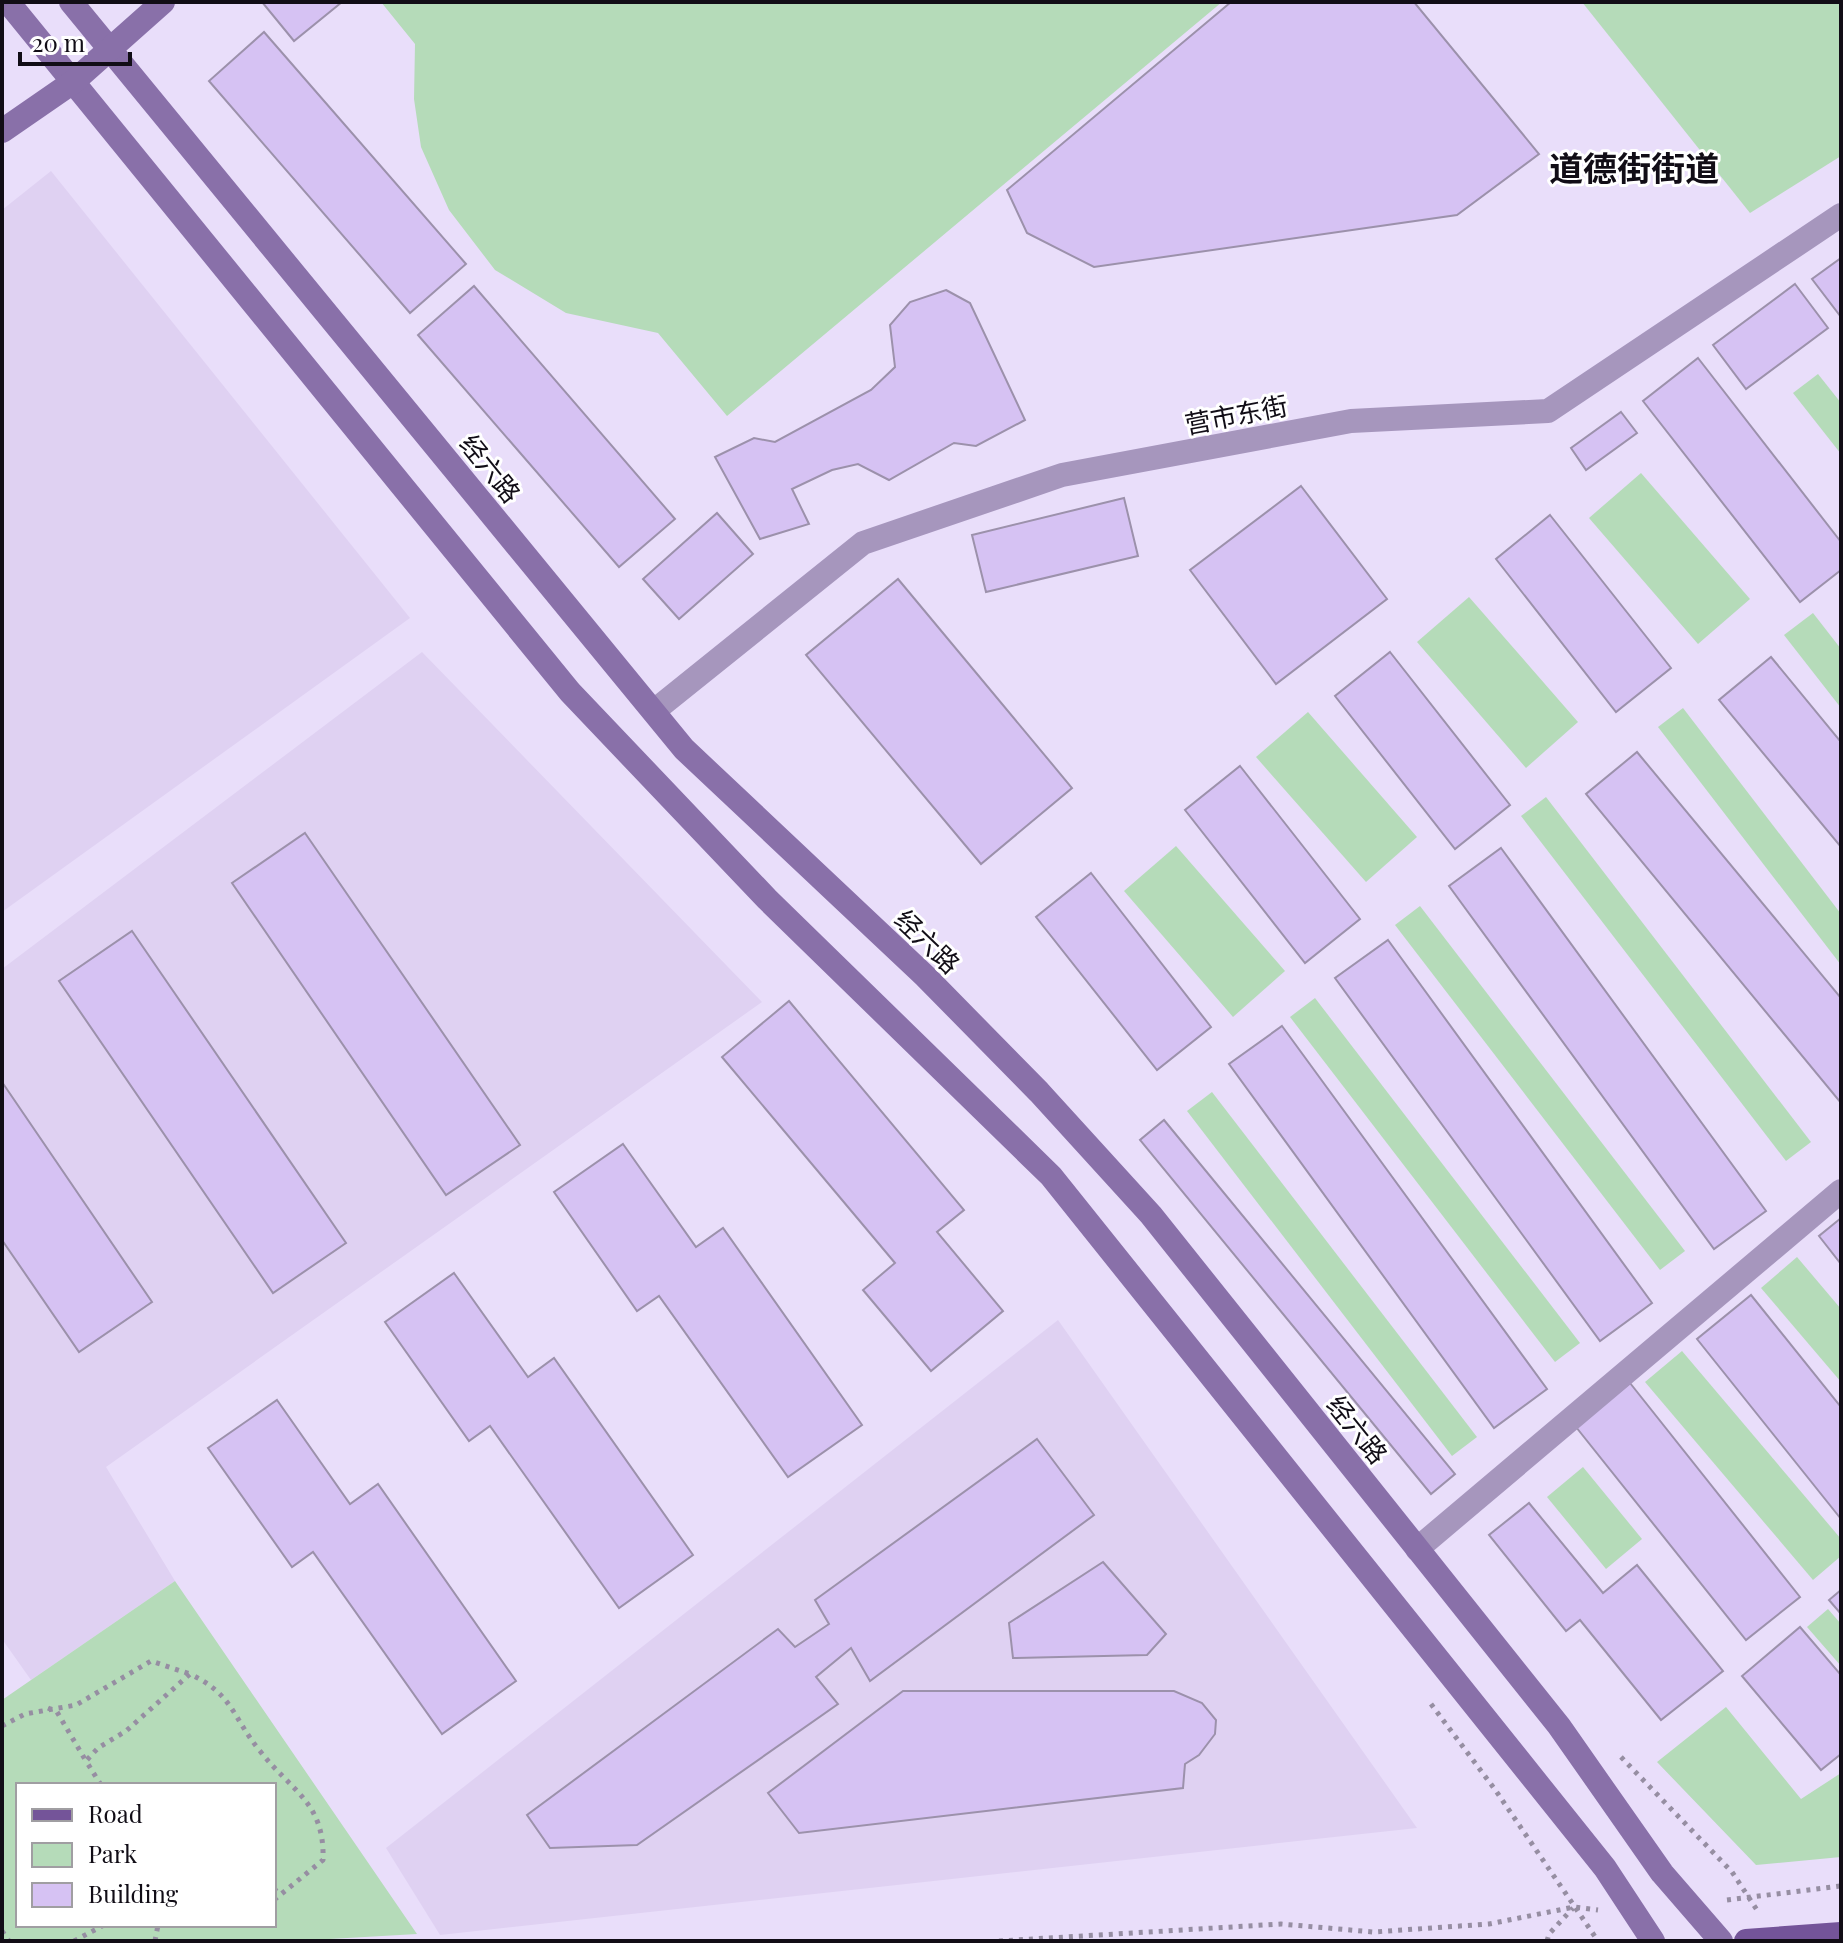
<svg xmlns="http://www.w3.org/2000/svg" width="1843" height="1943" font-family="'Playfair Display','Noto Sans SC',serif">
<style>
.built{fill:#dfd1f2}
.green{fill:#b5dbb9;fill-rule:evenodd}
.building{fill:#d6c2f3;stroke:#9c91ab;stroke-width:2}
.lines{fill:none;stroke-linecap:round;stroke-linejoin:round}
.path{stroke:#968ea2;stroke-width:5;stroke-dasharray:4 6;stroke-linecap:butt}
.street{stroke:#a696bd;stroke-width:24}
.secondary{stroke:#8970a9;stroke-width:24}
.primary{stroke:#745499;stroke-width:24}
.labels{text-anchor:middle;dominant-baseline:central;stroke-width:6;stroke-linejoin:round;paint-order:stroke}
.street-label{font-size:26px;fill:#110d16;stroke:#fff}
.district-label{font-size:34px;font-weight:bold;fill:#110d16;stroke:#fff}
</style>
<rect width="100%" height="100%" fill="#e9defa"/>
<g class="built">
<polygon points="51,171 410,618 2,912 2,210"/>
<polygon points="422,652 762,1002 106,1467 175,1581 31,1680 2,1639 2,969"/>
<polygon points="1058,1320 1417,1828 440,1935 386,1848"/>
</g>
<g class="green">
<polygon points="381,2 1222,2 727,416 658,333 566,313 495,270 449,210 421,147 414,99 415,44"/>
<polygon points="1582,2 1841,2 1841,156 1750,213"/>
<polygon points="1818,374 1841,403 1841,454 1793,393"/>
<polygon points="1641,473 1750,599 1698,644 1589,518"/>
<polygon points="1469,597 1578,722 1526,768 1417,642"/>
<polygon points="1813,613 1841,649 1841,708 1784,635"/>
<polygon points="1683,708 1841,914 1841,965 1658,727"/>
<polygon points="1308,712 1417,837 1366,882 1256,757"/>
<polygon points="1546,797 1811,1142 1786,1161 1521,816"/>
<polygon points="1176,846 1285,971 1233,1017 1124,891"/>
<polygon points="1420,906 1685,1251 1660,1270 1395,925"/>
<polygon points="1315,998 1580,1343 1555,1362 1290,1017"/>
<polygon points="1212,1092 1477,1437 1452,1456 1187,1111"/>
<polygon points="1797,1257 1841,1309 1841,1382 1761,1288"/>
<polygon points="1682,1351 1841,1539 1841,1556 1813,1580 1645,1382"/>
<polygon points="1583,1467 1642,1539 1606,1569 1547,1497"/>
<path d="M175,1581L417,1934L295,1941H2V1700ZM18,1785H274V1925H18Z"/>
<polygon points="1828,1609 1841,1624 1841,1666 1807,1627"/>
<polygon points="1726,1707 1801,1799 1841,1773 1841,1857 1756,1865 1657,1762"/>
</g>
<g class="building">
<polygon points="262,2 342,2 294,41"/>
<polygon points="1231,2 1414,2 1539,154 1457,215 1094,267 1027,233 1007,190"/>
<polygon points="264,32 466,264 410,313 209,81"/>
<polygon points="1841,258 1841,317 1812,279"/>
<polygon points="1795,284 1828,328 1746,389 1713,345"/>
<polygon points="474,286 675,519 619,567 418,335"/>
<polygon points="946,290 970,303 1025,420 976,446 954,443 889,480 858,464 832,470 792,489 809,524 760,539 715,457 754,438 775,442 871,390 895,367 890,325 910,302"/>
<polygon points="1698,358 1841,542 1841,570 1800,602 1643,401"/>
<polygon points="1621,412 1637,433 1586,470 1571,448"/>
<polygon points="1301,486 1387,599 1276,684 1190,570"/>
<polygon points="1124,498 1138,556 986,592 972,535"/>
<polygon points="717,513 753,554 679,619 643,579"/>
<polygon points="1550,515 1671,668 1616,712 1496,559"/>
<polygon points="898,579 1072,788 981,864 806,655"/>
<polygon points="1390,652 1510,805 1455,849 1335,696"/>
<polygon points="1771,657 1841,742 1841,847 1719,700"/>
<polygon points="1637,752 1841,998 1841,1103 1586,794"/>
<polygon points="1240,766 1360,919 1305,963 1185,810"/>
<polygon points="305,833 520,1145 446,1195 232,883"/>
<polygon points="1501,848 1766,1211 1714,1249 1449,886"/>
<polygon points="1091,873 1211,1027 1157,1070 1036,917"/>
<polygon points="132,931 346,1243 273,1293 59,981"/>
<polygon points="1388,940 1652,1303 1600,1341 1335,978"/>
<polygon points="789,1001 964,1210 937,1232 1003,1311 931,1371 863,1290 895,1263 722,1057"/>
<polygon points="1282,1026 1547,1389 1494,1428 1229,1064"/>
<polygon points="2,1082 152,1302 79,1352 2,1240"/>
<polygon points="1164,1120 1455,1474 1431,1494 1140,1140"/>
<polygon points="623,1144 696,1247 723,1228 862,1425 788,1477 659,1296 637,1311 554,1192"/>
<polygon points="1841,1218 1841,1264 1819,1236"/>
<polygon points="454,1273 528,1377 554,1358 693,1555 619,1608 490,1426 469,1441 385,1322"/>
<polygon points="1751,1295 1841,1407 1841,1519 1697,1339"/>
<polygon points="1630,1383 1800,1597 1746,1640 1576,1427"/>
<polygon points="277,1400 350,1504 378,1484 516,1681 442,1734 313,1552 292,1567 208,1448"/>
<polygon points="1037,1439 1094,1515 870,1681 851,1648 816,1677 838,1704 637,1845 550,1848 527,1815 778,1629 795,1647 829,1624 815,1600"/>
<polygon points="1529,1503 1603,1593 1637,1565 1723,1671 1661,1720 1580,1620 1566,1631 1489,1535"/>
<polygon points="1103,1562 1166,1634 1147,1655 1013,1658 1009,1623"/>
<polygon points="1841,1590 1841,1614 1829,1600"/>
<polygon points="1800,1627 1841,1675 1841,1754 1821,1770 1742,1676"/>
<polygon points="903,1691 1174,1691 1202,1703 1216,1720 1215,1734 1199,1755 1185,1764 1183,1788 799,1833 768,1793"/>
</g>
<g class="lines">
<g class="path">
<polyline points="1431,1704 1496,1791 1598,1941"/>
<polyline points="48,1708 57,1712 86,1761"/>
<polyline points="2,1726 25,1714 76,1705 151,1661 190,1674"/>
<polyline points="1621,1757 1732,1872 1757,1910"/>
<path d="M101,1785L86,1761L98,1748L126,1731L190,1674C234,1695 232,1717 260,1751C291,1791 325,1802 323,1860L274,1900"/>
<polyline points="274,1888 280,1896"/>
<polyline points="1727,1900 1841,1886"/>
<polyline points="195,1925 220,1925"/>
<polyline points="2,1931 9,1941"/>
<polyline points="74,1941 104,1925"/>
<polyline points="155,1941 158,1925"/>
<polyline points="999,1941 1281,1924 1373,1932 1489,1924 1574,1907 1598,1910"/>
<polyline points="1547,1941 1549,1934 1573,1908"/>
</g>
<g class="street">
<polyline points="654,711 863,543 1062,475 1351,421 1548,411 1841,215"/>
<polyline points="1417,1549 1841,1191"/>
</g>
<g class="secondary">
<polyline points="8,2 570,692 767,899 1051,1176 1605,1868 1653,1941"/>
<polyline points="71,2 684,749 925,976 1039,1092 1151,1215 1559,1726 1662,1873 1721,1941"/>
<polyline points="2,131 73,82 163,2"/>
</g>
<polyline class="primary" points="1746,1941 1841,1934"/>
</g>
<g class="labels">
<g class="street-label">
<text transform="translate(1236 414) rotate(-11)">营市东街</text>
<text transform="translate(491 468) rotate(51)">经六路</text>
<text transform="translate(928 941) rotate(44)">经六路</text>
<text transform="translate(1358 1429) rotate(51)">经六路</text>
</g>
<g class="district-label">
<text x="1634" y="167">道德街街道</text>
</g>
</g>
<rect width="1843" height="1943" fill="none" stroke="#110d16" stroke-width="8"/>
<rect x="16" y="1783" width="260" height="144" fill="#ffffff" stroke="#a09ea2" stroke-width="2"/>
<rect x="32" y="1809" width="40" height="12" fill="#745499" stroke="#a09ea2" stroke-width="2"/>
<text x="88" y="1823" font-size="24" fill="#110d16">Road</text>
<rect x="32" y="1843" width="40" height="24" fill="#b5dbb9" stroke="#a09ea2" stroke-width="2"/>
<text x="88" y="1863" font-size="24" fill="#110d16">Park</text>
<rect x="32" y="1883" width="40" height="24" fill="#d6c2f3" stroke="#a09ea2" stroke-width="2"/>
<text x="88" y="1903" font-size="24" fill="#110d16">Building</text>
<path d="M20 52v12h110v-12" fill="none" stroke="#110d16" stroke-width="4"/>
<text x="32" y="52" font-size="24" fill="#110d16" stroke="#ffffff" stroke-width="6" paint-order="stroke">20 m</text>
</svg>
